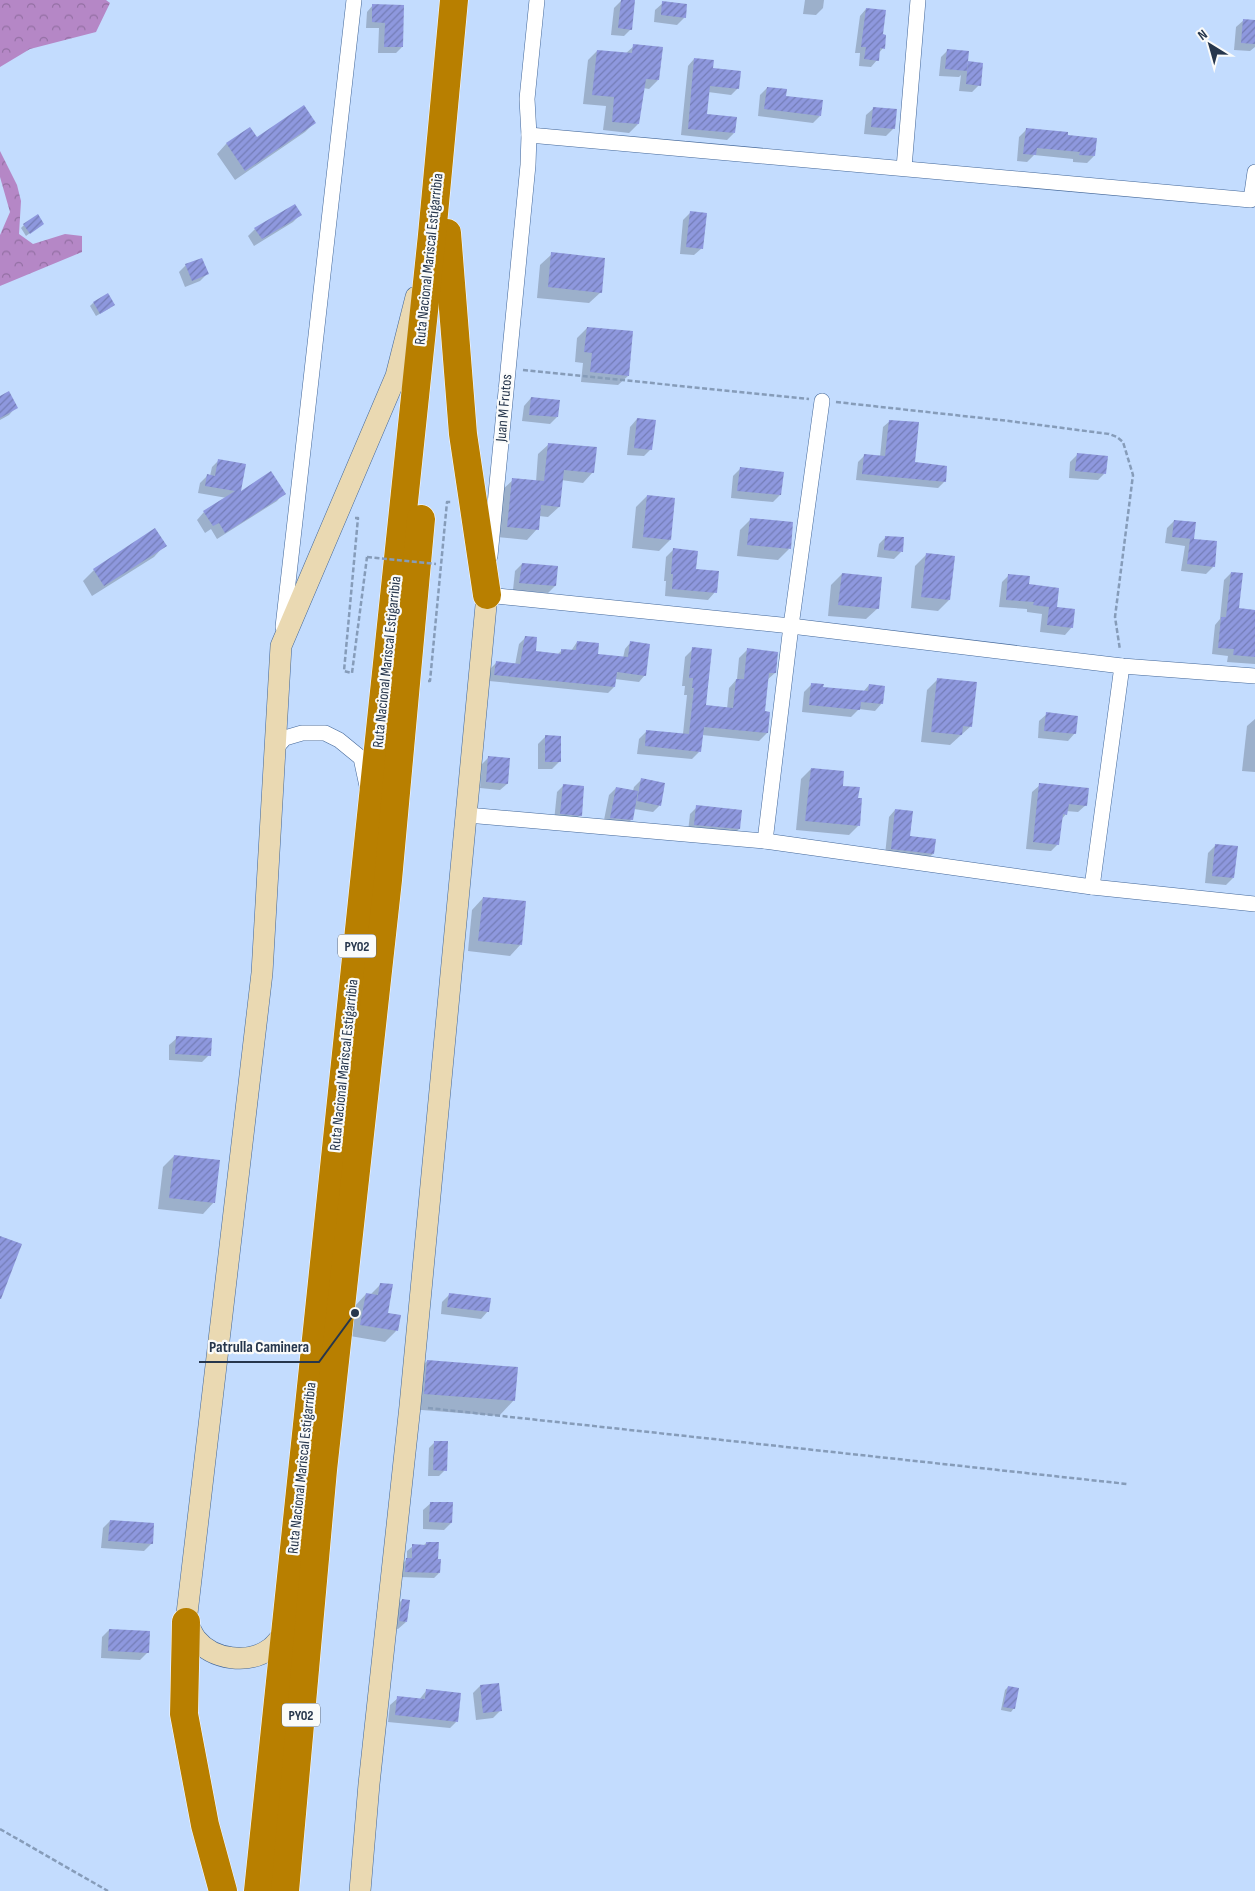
<svg xmlns="http://www.w3.org/2000/svg" width="1255" height="1891" font-family="'Sofia Sans Condensed',sans-serif">
<style>
.forest{fill:url(#forest-crowns)}
.shadow{fill:#0003}
.building{fill:url(#building-hatch)}
.lines{fill:none;stroke-linecap:round;stroke-linejoin:round}
.street-casing{stroke:#436799;stroke-width:16}
.secondary-casing{stroke:#436799;stroke-width:22}
.highway-casing{stroke:#fff;stroke-width:29}
.path{stroke:#869cb9;stroke-width:2.5;stroke-dasharray:5 2.5;stroke-linecap:butt}
.street{stroke:#fff;stroke-width:15}
.secondary{stroke:#ead9b2;stroke-width:21}
.highway{stroke:#b87f00;stroke-width:28}
.path-bridge{stroke:#869cb9;stroke-width:2.5;stroke-dasharray:5 2.5;stroke-linecap:butt}
.labels{text-anchor:middle;dominant-baseline:central;stroke-width:4.5;stroke-linejoin:round;paint-order:stroke}
.shield{fill:#fafbfa;stroke:#667180;stroke-width:1}
.shield-label{font-size:14px;font-weight:bold;fill:#26364c}
.street-label{font-size:15px;fill:#26364c;stroke:#fafbfa}
.leader{fill:none;stroke:#26364c;stroke-width:2}
.callout-dot{fill:#26364c;stroke:#fafbfa;stroke-width:2}
.callout-label{font-size:16px;text-anchor:middle;font-weight:bold;fill:#26364c;stroke:#fafbfa;stroke-width:4.5;stroke-linejoin:round;paint-order:stroke}
</style>
<defs>
<pattern id="forest-crowns" width="20" height="18" patternUnits="userSpaceOnUse" patternTransform="scale(1.25)"><rect width="20" height="18" fill="#b587c6"/><path d="M2 6a3 3 0 1 1 6 0M12 15a3 3 0 1 1 6 0" fill="none" stroke="#936fa3"/></pattern>
<pattern id="building-hatch" width="6" height="6" patternUnits="userSpaceOnUse" patternTransform="scale(1.25)"><rect width="6" height="6" fill="#8e98de"/><path d="M-1 1l2-2M0 6l6-6M5 7l2-2" fill="none" stroke="#747db6"/></pattern>
</defs>
<rect width="100%" height="100%" fill="#c3dcfe"/>
<g class="forest">
<polygon points="0,0 106,0 110,3 96,32 30,49 0,67"/>
<polygon points="0,151 17,185 21,201 19,234 33,244 65,234 82,236 82,252 0,286 0,235 10,212 0,177"/>
</g>
<g class="shadow">
<polygon points="622,0 631,29 624,36 611,35 614,8"/>
<polygon points="805,0 824,0 823,8 816,15 803,14"/>
<polygon points="663,3 685,17 677,25 654,22 655,10"/>
<polygon points="373,5 402,47 396,53 378,53 379,28 366,28 367,12"/>
<polygon points="866,9 882,35 883,48 878,54 877,60 871,67 859,66 860,53 855,53 860,16"/>
<polygon points="1244,20 1255,21 1255,47 1250,51 1234,50 1236,27"/>
<polygon points="634,46 658,80 649,89 643,88 638,124 629,133 603,130 606,106 583,104 588,60 597,51 625,54"/>
<polygon points="948,50 966,65 969,63 979,85 972,92 959,91 961,75 959,77 939,76 941,57"/>
<polygon points="694,59 712,69 738,88 731,95 708,92 705,115 734,133 727,140 681,135 688,66"/>
<polygon points="767,88 785,97 820,116 813,123 758,116 760,95"/>
<polygon points="874,108 894,128 886,136 864,134 866,115"/>
<polygon points="314,123 305,132 235,180 217,154 226,144 250,129 257,139"/>
<polygon points="1026,130 1066,136 1094,156 1087,163 1073,162 1073,159 1034,155 1027,162 1017,161 1019,137"/>
<polygon points="690,213 702,248 694,255 680,254 683,220"/>
<polygon points="300,215 293,222 254,246 248,236 255,229"/>
<polygon points="42,224 26,236 21,228 24,225"/>
<polygon points="552,254 601,292 589,303 537,298 540,265"/>
<polygon points="186,265 207,274 200,281 185,287 179,272"/>
<polygon points="93,303 110,308 96,316 90,306"/>
<polygon points="587,328 628,376 618,385 581,382 583,363 575,362 577,338"/>
<polygon points="0,397 16,407 9,415 0,420"/>
<polygon points="531,398 557,417 550,424 522,421 524,406"/>
<polygon points="637,419 651,449 644,456 627,455 630,427"/>
<polygon points="890,421 913,463 944,482 938,488 856,480 858,462 864,456 880,457 883,427"/>
<polygon points="549,444 593,472 583,483 561,480 559,507 548,517 539,516 537,529 527,540 497,537 502,490 513,480 536,482 538,454"/>
<polygon points="1078,454 1105,473 1098,480 1069,478 1070,462"/>
<polygon points="219,460 239,494 284,493 277,501 217,539 211,529 205,533 197,520 204,512 227,498 198,493 200,483 207,476 210,476 212,467"/>
<polygon points="740,469 780,495 773,502 731,498 733,476"/>
<polygon points="647,496 670,540 659,551 632,548 636,507"/>
<polygon points="751,519 789,549 778,560 737,556 740,530"/>
<polygon points="1174,521 1194,523 1193,540 1214,566 1206,574 1181,571 1185,546 1165,543 1167,528"/>
<polygon points="886,537 901,552 894,559 877,557 879,544"/>
<polygon points="165,545 154,557 92,596 83,581 94,570"/>
<polygon points="674,549 715,592 708,600 665,596 666,581 664,581 666,557"/>
<polygon points="926,555 949,600 938,611 911,608 915,566"/>
<polygon points="522,564 555,586 548,593 513,590 515,571"/>
<polygon points="1231,573 1238,609 1255,611 1255,664 1227,662 1228,656 1212,654 1215,625 1220,619 1224,580"/>
<polygon points="842,574 878,608 866,619 828,616 831,585"/>
<polygon points="1009,575 1027,586 1056,608 1072,627 1065,635 1040,632 1042,614 1027,612 1027,609 999,607 1002,582"/>
<polygon points="526,637 535,652 557,655 562,650 571,651 577,642 597,655 623,658 625,649 631,642 645,675 639,682 615,679 614,687 608,693 489,681 490,669 496,663 515,665 519,644"/>
<polygon points="693,649 705,707 727,709 729,688 737,679 739,658 747,650 775,673 767,680 764,712 767,733 759,741 702,735 700,751 692,759 637,754 639,739 647,731 683,734 687,695 684,695 685,686 682,686 685,657"/>
<polygon points="937,680 971,726 950,745 921,742 927,690"/>
<polygon points="812,684 822,688 863,692 869,685 882,703 875,711 859,709 851,717 802,712 804,692"/>
<polygon points="1047,714 1075,733 1068,741 1038,738 1039,721"/>
<polygon points="1255,719 1255,772 1242,771 1247,726"/>
<polygon points="545,737 560,761 552,769 538,769 538,744"/>
<polygon points="488,758 507,784 500,790 480,788 482,764"/>
<polygon points="811,769 841,787 858,826 849,835 796,830 801,779"/>
<polygon points="641,780 660,805 653,812 634,809 632,819 624,827 603,825 609,795 616,788 633,791 634,787"/>
<polygon points="564,785 580,815 573,822 554,821 557,792"/>
<polygon points="1040,785 1086,805 1078,812 1066,811 1066,814 1061,820 1058,844 1051,851 1026,849 1032,792"/>
<polygon points="697,807 739,829 732,836 688,832 690,814"/>
<polygon points="895,810 909,837 933,854 926,860 885,855 889,817"/>
<polygon points="1216,845 1233,878 1226,885 1205,883 1208,853"/>
<polygon points="483,898 521,944 510,956 468,951 472,910"/>
<polygon points="177,1038 209,1055 202,1062 169,1060 169,1045"/>
<polygon points="174,1156 214,1202 203,1214 158,1209 163,1167"/>
<polygon points="381,1284 387,1314 396,1331 385,1342 350,1336 355,1306 366,1294 370,1295"/>
<polygon points="450,1294 488,1311 481,1319 441,1314 442,1302"/>
<polygon points="427,1361 514,1400 499,1416 409,1409 412,1377"/>
<polygon points="435,1442 445,1470 439,1476 428,1476 429,1448"/>
<polygon points="431,1503 451,1523 444,1530 423,1529 423,1510"/>
<polygon points="110,1521 151,1544 144,1551 101,1548 103,1528"/>
<polygon points="426,1543 437,1560 439,1573 434,1578 400,1577 401,1565 407,1559 407,1551 413,1546 423,1546"/>
<polygon points="402,1600 406,1622 398,1629 393,1628 395,1607"/>
<polygon points="109,1630 148,1652 140,1660 101,1658 102,1637"/>
<polygon points="480,1686 500,1711 493,1718 476,1720 473,1693"/>
<polygon points="1008,1687 1014,1708 1011,1712 1001,1710 1005,1690"/>
<polygon points="426,1691 457,1721 450,1728 388,1722 390,1705 398,1698 419,1700"/>
</g>
<g class="building">
<polygon points="621,0 635,0 632,30 618,28"/>
<polygon points="662,1 687,4 686,18 661,15"/>
<polygon points="372,4 404,5 403,47 384,47 385,23 372,22"/>
<polygon points="866,8 886,10 883,34 886,35 885,49 880,48 879,61 864,59 866,47 861,47"/>
<polygon points="1243,19 1255,20 1255,44 1241,43"/>
<polygon points="633,44 663,47 659,80 646,79 639,124 612,122 614,97 592,95 597,50 632,53"/>
<polygon points="947,49 969,51 967,71 945,69"/>
<polygon points="694,58 714,60 713,68 741,71 739,89 710,86 707,114 737,117 735,133 688,129"/>
<polygon points="968,61 983,63 981,86 966,84"/>
<polygon points="767,87 787,89 786,96 823,100 821,116 764,109"/>
<polygon points="304,105 316,123 245,171 226,143 250,127 257,137"/>
<polygon points="873,107 897,109 895,129 871,127"/>
<polygon points="1026,128 1068,132 1068,135 1097,138 1095,156 1079,155 1080,152 1037,148 1036,155 1023,154"/>
<polygon points="295,204 302,215 262,239 254,228"/>
<polygon points="690,211 707,213 703,249 686,247"/>
<polygon points="38,214 44,224 30,234 23,224"/>
<polygon points="551,252 605,258 602,293 548,287"/>
<polygon points="202,258 209,274 192,281 185,264"/>
<polygon points="108,293 115,305 100,314 93,302"/>
<polygon points="587,327 633,331 629,376 590,372 592,353 584,352"/>
<polygon points="9,391 18,408 0,418 0,396"/>
<polygon points="531,397 560,400 558,417 529,415"/>
<polygon points="637,418 656,420 652,450 634,448"/>
<polygon points="889,420 919,422 915,462 947,466 946,482 862,474 864,454 885,456"/>
<polygon points="548,443 597,447 594,473 564,470 560,507 541,505 539,530 507,527 512,478 544,481"/>
<polygon points="1077,453 1108,456 1106,474 1075,471"/>
<polygon points="218,459 246,464 241,491 271,471 286,494 225,533 219,523 213,526 203,511 235,491 205,486 207,474 215,476"/>
<polygon points="740,467 784,472 781,495 737,491"/>
<polygon points="647,495 675,498 671,540 643,537"/>
<polygon points="750,518 793,522 791,549 747,545"/>
<polygon points="1174,520 1196,522 1194,539 1217,541 1215,567 1187,564 1190,539 1193,539 1172,537"/>
<polygon points="155,528 167,546 104,586 93,569"/>
<polygon points="885,536 904,537 903,552 884,550"/>
<polygon points="673,548 698,551 696,569 719,571 717,593 672,589 673,574 671,574"/>
<polygon points="926,553 955,556 950,600 921,597"/>
<polygon points="522,563 558,566 556,586 519,583"/>
<polygon points="1231,572 1243,573 1239,608 1255,610 1255,657 1233,655 1234,649 1218,648 1221,617 1226,617"/>
<polygon points="842,573 882,577 879,609 838,605"/>
<polygon points="1008,574 1030,576 1029,584 1059,588 1057,607 1075,609 1073,628 1047,625 1049,607 1033,605 1034,602 1006,600"/>
<polygon points="525,636 537,637 536,651 561,654 561,649 576,650 577,641 599,643 598,654 628,657 630,641 650,644 646,676 617,672 615,687 494,675 496,661 520,664"/>
<polygon points="692,647 712,649 706,705 733,708 736,679 744,679 747,648 778,652 776,673 769,673 765,711 770,712 768,733 704,727 701,752 645,746 646,730 689,734 694,688 692,688 693,678 689,678"/>
<polygon points="937,678 977,682 972,727 963,726 962,735 931,732"/>
<polygon points="811,683 824,684 823,687 868,691 869,684 885,686 883,704 861,702 860,710 809,705"/>
<polygon points="1046,712 1078,716 1076,734 1044,731"/>
<polygon points="545,735 561,736 561,762 545,762"/>
<polygon points="488,756 510,758 508,784 486,782"/>
<polygon points="811,768 844,771 843,786 860,787 858,798 862,798 860,826 805,821"/>
<polygon points="641,778 665,783 661,806 637,801"/>
<polygon points="1039,783 1089,788 1087,806 1069,804 1067,815 1063,814 1059,845 1033,842"/>
<polygon points="563,784 584,786 582,816 560,814"/>
<polygon points="616,787 638,791 633,820 610,818"/>
<polygon points="696,805 742,810 740,829 694,825"/>
<polygon points="895,809 913,811 910,836 936,839 934,854 891,849"/>
<polygon points="1215,844 1238,846 1234,878 1212,876"/>
<polygon points="483,897 526,901 522,945 478,941"/>
<polygon points="176,1036 212,1038 211,1056 175,1054"/>
<polygon points="174,1155 220,1160 215,1203 169,1198"/>
<polygon points="0,1236 22,1244 1,1299 0,1299"/>
<polygon points="380,1283 393,1284 388,1313 401,1315 398,1331 360,1325 366,1293 378,1295"/>
<polygon points="449,1293 491,1298 489,1312 447,1307"/>
<polygon points="427,1360 518,1367 515,1401 424,1394"/>
<polygon points="434,1441 448,1441 447,1471 433,1470"/>
<polygon points="430,1502 453,1502 452,1523 429,1522"/>
<polygon points="110,1520 154,1523 153,1544 108,1541"/>
<polygon points="426,1542 439,1542 438,1559 441,1559 440,1573 405,1572 406,1558 412,1558 412,1544 426,1545"/>
<polygon points="402,1599 410,1600 407,1622 399,1621"/>
<polygon points="109,1629 150,1631 149,1653 108,1651"/>
<polygon points="499,1683 502,1711 483,1713 480,1685"/>
<polygon points="1008,1686 1019,1688 1015,1709 1003,1707"/>
<polygon points="426,1689 461,1693 458,1722 395,1715 397,1696 425,1699"/>
</g>
<g class="lines">
<g class="street-casing">
<g id="street">
<polyline points="529,135 1251,200 1255,172"/>
<polyline points="904,168 918,0"/>
<polyline points="490,556 528,165 529,135 527,99 537,0"/>
<polyline points="487,589 487,595 791,626 1122,666 1255,676"/>
<polyline points="283,627 354,0"/>
<polyline points="275,749 285,738 302,733 325,733 339,740 361,758 367,786"/>
<polyline points="467,815 765,841 1092,887 1255,904"/>
<polyline points="765,841 791,626 822,401"/>
<polyline points="1092,887 1122,666"/>
</g>
</g>
<g class="secondary-casing">
<g id="secondary">
<path d="M284,1634C280,1638 276,1644 271,1648C249,1665 213,1660 196,1639C192,1634 190,1627 186,1622L262,973L281,646L396,376L416,297"/>
<polyline points="360,1891 369,1784 410,1406 487,595"/>
</g>
</g>
<g class="highway-casing">
<g id="highway">
<polyline points="447,233 463,434 487,595"/>
<polyline points="186,1622 184,1714 205,1825 223,1891"/>
<polyline points="258,1891 432,235 454,0"/>
<polyline points="285,1891 323,1470 388,880 421,519"/>
</g>
</g>
<g class="path">
<polyline points="523,370 809,399"/>
<polyline points="836,402 1009,421 1109,434 1117,437 1123,442 1133,475 1115,617 1120,650"/>
<polyline points="355,518 358,518 344,671 352,673 367,557"/>
<polyline points="428,681 430,681 447,502 452,502"/>
<polyline points="428,1408 1127,1484"/>
<polyline points="0,1829 108,1891"/>
</g>
<use href="#street" class="street"/>
<use href="#secondary" class="secondary"/>
<use href="#highway" class="highway"/>
<polyline class="path-bridge" points="367,557 436,564"/>
</g>
<g class="labels">
<g class="shield">
<rect x="338" y="934.5" width="38" height="23" rx="4"/>
<rect x="282" y="1703.5" width="38" height="23" rx="4"/>
</g>
<g class="shield-label">
<text x="357" y="946">PY02</text>
<text x="301" y="1715">PY02</text>
</g>
<g class="street-label">
<text transform="translate(429 259) rotate(-84)">Ruta Nacional Mariscal Estigarribia</text>
<text transform="translate(504 408) rotate(-85)">Juan M Frutos</text>
<text transform="translate(387 662) rotate(-84)">Ruta Nacional Mariscal Estigarribia</text>
<text transform="translate(344 1065) rotate(-84)">Ruta Nacional Mariscal Estigarribia</text>
<text transform="translate(302 1468) rotate(-84)">Ruta Nacional Mariscal Estigarribia</text>
</g>
</g>
<path class="leader" d="M355 1313L319 1362H199"/>
<circle class="callout-dot" cx="355" cy="1313" r="5"/>
<g class="callout-label">
<text x="259" y="1352">Patrulla Caminera</text>
</g>
<g transform="translate(1210 45) rotate(323)" stroke="#fafbfa" stroke-width="4" paint-order="stroke">
<path d="M0-4L9 19L0 12L-9 19Z" fill="#26364c"/>
<text y="-8" font-size="14" font-weight="bold" text-anchor="middle" fill="#26364c">N</text>
</g>
</svg>
